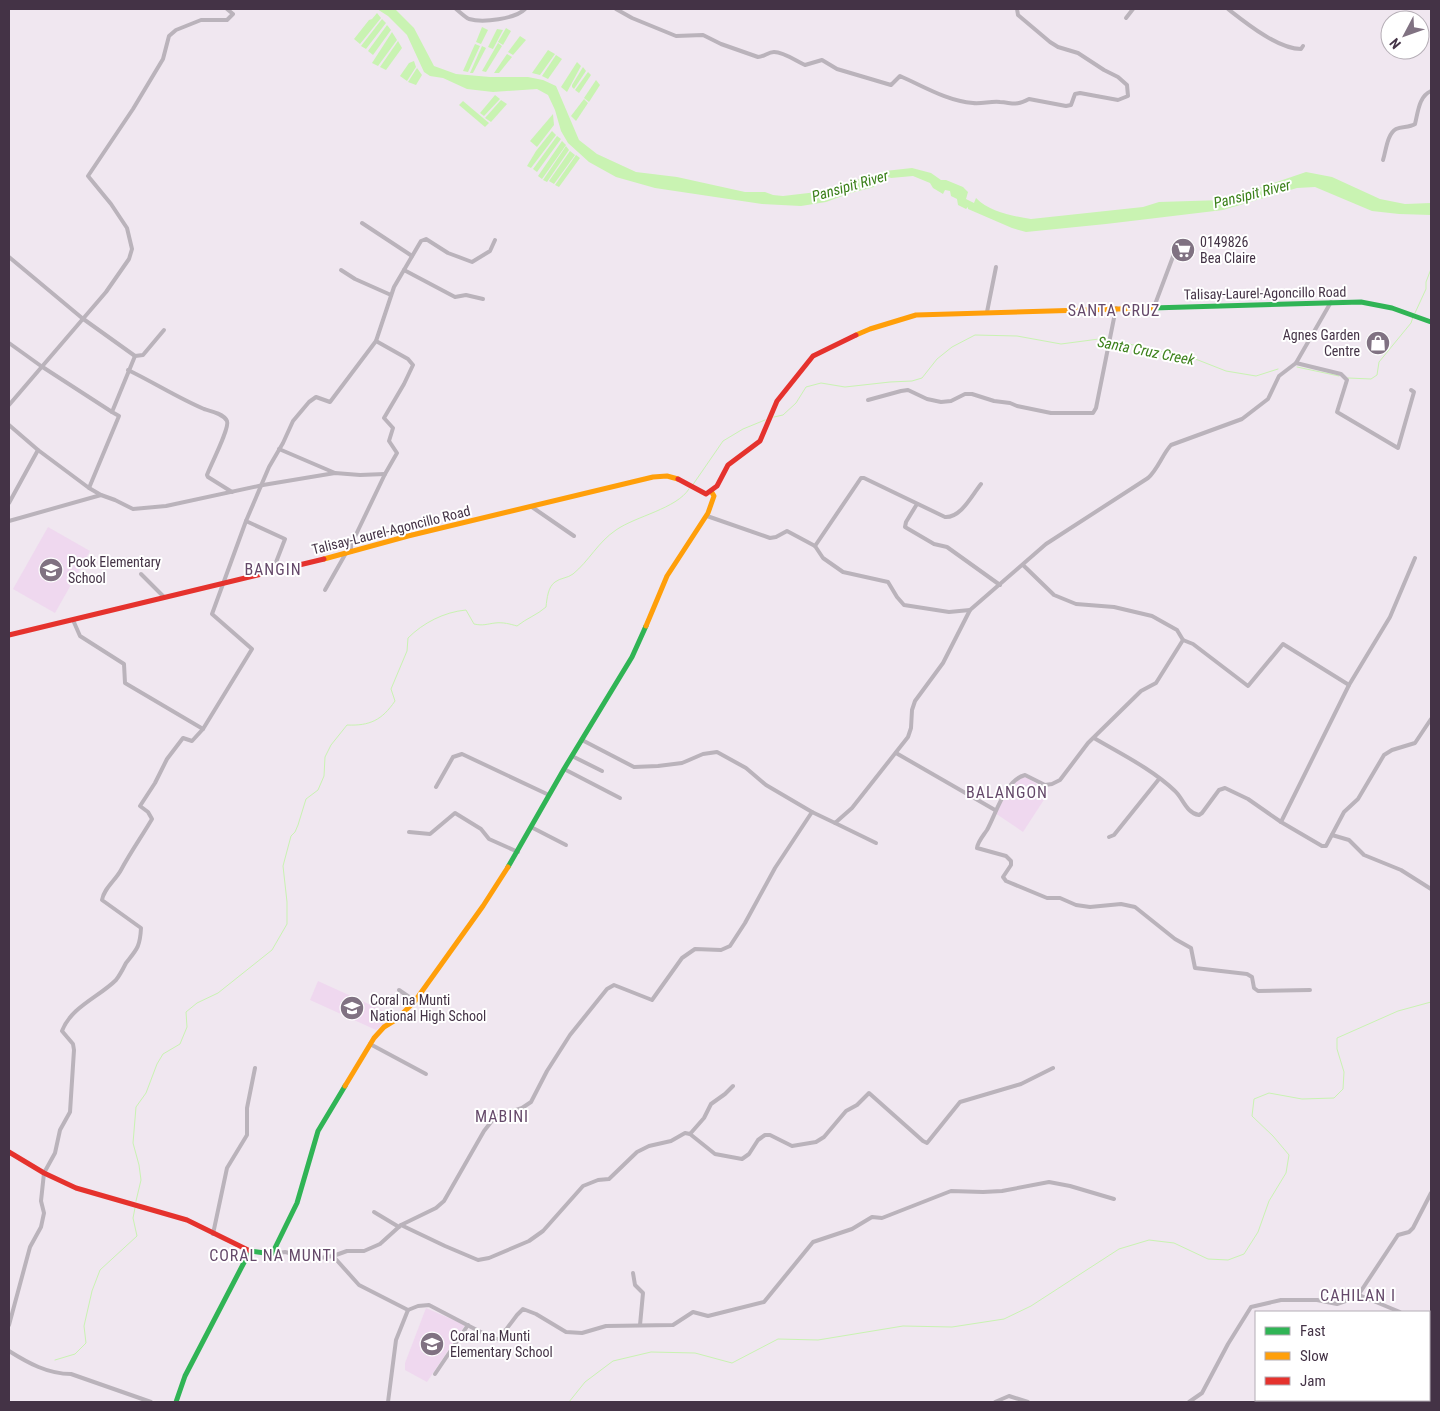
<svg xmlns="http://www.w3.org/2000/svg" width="1440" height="1411" font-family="'Roboto Condensed',sans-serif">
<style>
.education{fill:#efd8ef}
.water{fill:#c9f3b2}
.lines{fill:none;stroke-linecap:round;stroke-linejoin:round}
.stream{stroke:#c9f3b2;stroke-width:1}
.street{stroke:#bab3bb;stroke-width:4}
.fast{stroke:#30b455;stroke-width:5}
.slow{stroke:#ff9f0a;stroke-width:5}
.jam{stroke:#e5322d;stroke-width:5}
.labels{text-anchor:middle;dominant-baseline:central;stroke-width:4;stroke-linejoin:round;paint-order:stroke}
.poi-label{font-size:14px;fill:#443346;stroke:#fff;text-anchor:start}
.street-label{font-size:14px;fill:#443346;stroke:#fff}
.water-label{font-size:15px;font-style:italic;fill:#3c811b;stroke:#fff}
.quarter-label{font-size:16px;letter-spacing:1px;fill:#65496a;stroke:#fff}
</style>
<rect width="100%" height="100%" fill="#f0e7f0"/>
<g class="education">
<polygon points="48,527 90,551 55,613 13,589"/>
<polygon points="1025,776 1049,792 1023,832 995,813 1017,780"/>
<polygon points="318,981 395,1016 376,1030 310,1000"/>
<polygon points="426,1308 465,1325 427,1382 405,1370 405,1363"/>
</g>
<g class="water">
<path d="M377,9H395L414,28L434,66L456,74L490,77H528L543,80L556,86L579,140L597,154L636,172L677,177L745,192H765L773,195L783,196L817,192L885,171L912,168L931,173L941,180H946L963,187L968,192L966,199L974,203L976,198C989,212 1013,216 1031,219L1143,207L1159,202L1223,200L1306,172L1332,177L1380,199L1405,204L1431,203V215L1399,214L1372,211L1315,187L1297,188L1223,210L1106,224L1026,232L1012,228L968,209V207L966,209L958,205L957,199L951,196L950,191L945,190L943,194L933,188L930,183L913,176L891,178L886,176L880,178L874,187L851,193L826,202L801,206L762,204L655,188L616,177L589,162L568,143L561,131L555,110L548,95L537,89L493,92L467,89L443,78L430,76L424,72L407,35L388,16Z"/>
<polygon points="377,13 381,18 360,44 354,39 369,20 372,19"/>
<polygon points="382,19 386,23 366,49 361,46"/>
<polygon points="387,25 391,30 373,55 368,51"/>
<polygon points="482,27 488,30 481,44 476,42"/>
<polygon points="506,28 511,31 503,45 498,42"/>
<polygon points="497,29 503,30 493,49 488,47"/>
<polygon points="392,32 397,40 378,66 372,63"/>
<polygon points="520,36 526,40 513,55 508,52"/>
<polygon points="398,41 402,48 386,70 380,67"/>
<polygon points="498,43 502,46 486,72 482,71"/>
<polygon points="475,44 480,46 468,72 463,71"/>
<polygon points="482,46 486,48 473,73 470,73"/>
<polygon points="548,50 555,54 540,75 532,73"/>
<polygon points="507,54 512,57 499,73 494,73"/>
<polygon points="556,55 562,59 548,79 542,76"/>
<polygon points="414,61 416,67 407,81 400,76 409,63"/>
<polygon points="577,62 581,66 567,92 561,87"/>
<polygon points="583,67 586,71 574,89 572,87 572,85"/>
<polygon points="417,68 422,75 416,85 408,82"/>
<polygon points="588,72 591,75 579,93 575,90"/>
<polygon points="596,80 600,85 589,102 584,98"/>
<polygon points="495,95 500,99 484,116 480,113"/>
<polygon points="584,99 588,103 576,121 571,116"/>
<polygon points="501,100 507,104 491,122 485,118"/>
<polygon points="463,101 489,123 485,127 459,105"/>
<polygon points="553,114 554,125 537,147 530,141"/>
<polygon points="552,131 556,135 531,168 527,166 536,151"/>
<polygon points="557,136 561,139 537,172 533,169"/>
<polygon points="562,141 566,145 542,179 538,176"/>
<polygon points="566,146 569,150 547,182 543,180"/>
<polygon points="570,151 575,155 554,184 549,181"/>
<polygon points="576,155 580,158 559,187 555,185"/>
</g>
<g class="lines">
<g class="stream">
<polyline points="1415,313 1426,289 1426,282 1431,269"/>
<polyline points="1297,367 1339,376"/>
<polyline points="1348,378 1371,379 1377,375 1379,362 1411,323 1413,317"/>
<polyline points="774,417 783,415 796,403 806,387 821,383 845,387 890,382 912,381 922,378 937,359 952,347 975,335 1017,336 1061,344 1099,339 1125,343 1198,360 1226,371 1256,376 1278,369"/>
<polyline points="692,486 723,441 743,429 765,420"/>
<path d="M136,1201L141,1180L139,1165L133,1143L136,1107L146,1093L157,1064L163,1054L180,1044L187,1027L186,1012L197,1003L218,993L272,950L287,924V902L283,866L291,836L295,832L298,825L306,799L318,790L324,776L325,757L331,745L347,725C370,726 382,720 395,701L391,689L407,651L408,638C423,623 444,612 466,610L474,624C483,626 487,624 495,623C503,622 510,624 517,626C527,618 537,615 546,607C547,598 548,587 555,582C560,578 568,578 573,574C589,561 598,542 616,530C636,516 676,509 689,489"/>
<polyline points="55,1360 75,1354 86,1343 84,1326 92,1291 100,1270 137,1236 133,1218 135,1208"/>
<polyline points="569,1402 585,1382 613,1361 651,1352 695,1353 732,1363 778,1339 818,1340 903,1326 952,1327 1004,1319 1031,1306 1119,1249 1149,1240 1174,1243 1208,1259 1228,1260 1244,1254 1258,1232 1269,1201 1286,1173 1289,1155 1273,1136 1252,1116 1254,1099 1269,1093 1302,1099 1334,1098 1343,1089 1344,1072 1337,1049 1337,1038 1398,1011 1431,1002"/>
</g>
<g class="street">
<path d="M456,9C460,12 465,17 469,19C483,23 515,19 525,9"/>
<path d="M616,9L632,18L676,36L703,35L721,44L758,57C764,57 768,52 774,52C784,52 796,61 805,65L822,60L837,69L891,85L900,76C923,86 947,101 973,103C982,104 991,101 1000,102C1014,103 1016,106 1029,99L1066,106L1071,105L1075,94L1080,93L1118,100L1128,96L1127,85L1118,77L1104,70L1078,53L1058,47L1050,42L1018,15L1017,9"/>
<path d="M1228,9C1246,23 1278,49 1301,49L1303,46"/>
<polyline points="1126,18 1133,9"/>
<path d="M1383,160C1386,151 1387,134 1396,129C1402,126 1409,128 1415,124C1418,112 1419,96 1431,91"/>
<polyline points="362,223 412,256"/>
<polyline points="9,257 82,318 135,356"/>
<polyline points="341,270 355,279 391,295"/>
<polyline points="404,270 455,297 466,295 483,299"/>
<polyline points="1154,307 1177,246"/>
<polyline points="987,312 996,267"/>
<polyline points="376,341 394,287 421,241 426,239 448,253 472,262 490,251 495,240"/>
<polyline points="9,343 41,366 112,412"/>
<polyline points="1296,363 1341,374 1347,380 1337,412 1398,448 1414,392 1411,390"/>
<path d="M128,370C153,382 178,398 204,409C211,411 224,414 227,421C230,428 210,466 207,475L208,477L232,492"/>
<polyline points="868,400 901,391 908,390 927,399 941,402 951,401 965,394 972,394 994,401 1010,403 1017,406 1051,413 1093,413 1096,408 1116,308"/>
<polyline points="9,405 106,292 129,259 132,249 127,228 111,204 88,176 133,109 163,59 169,36 176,30 201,20 227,20 233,14 227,9"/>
<polyline points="9,425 38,450 89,488 101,495 115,500 133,509 166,506 263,485 335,473 360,475 385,474"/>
<polyline points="279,449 335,473"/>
<polyline points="89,488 119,416 112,412 135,356 143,355 164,330"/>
<polyline points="9,503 38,450"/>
<polyline points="917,504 906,522 905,527 934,544 947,547 1000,585"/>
<polyline points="532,507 574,536"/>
<polyline points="707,516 770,538 776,537 787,531 815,546 823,558 843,572 888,582 897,597 904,605 949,612 970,610"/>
<polyline points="9,521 101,495"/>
<path d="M815,546L861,478H864L945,517C961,518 972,495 981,484"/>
<polyline points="1415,558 1390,617 1349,685 1281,822 1322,846 1326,846 1344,812 1358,799 1384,755 1392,750 1415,743 1431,719"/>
<polyline points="1023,565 1054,595 1076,604 1114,607 1152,616 1177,630 1183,640"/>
<polyline points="273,570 285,539 246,521 269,467 283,443 293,421 309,402 316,397 330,402 376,341 408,359 413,365 404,384 384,418 393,428 389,441 397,453 385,474 351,545 351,552"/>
<polyline points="141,574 164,597"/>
<polyline points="325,590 346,553"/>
<polyline points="73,620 80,636 124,664 125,683 203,729"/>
<path d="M1094,738C1121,754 1152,769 1175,791C1183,798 1186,813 1199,815L1202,813L1219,790L1225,788L1248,799L1281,822"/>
<path d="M582,740L634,767L658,766L682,763L703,754L717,752L746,768L766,785L812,812L835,823L852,808L908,737L911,728L912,710L915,701L943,663L970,610L1046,544L1148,478C1158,469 1162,455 1171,445L1242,419L1268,399L1279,376L1296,363L1331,302"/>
<polyline points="896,753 995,810"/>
<polyline points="572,756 602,771"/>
<polyline points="564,769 620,798"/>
<polyline points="436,787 453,757 462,754 549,795"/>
<polyline points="835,823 876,843"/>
<polyline points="531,827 566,845"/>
<polyline points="409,832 430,834 455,813 481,829 489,839 518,852"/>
<polyline points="1332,835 1349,840 1364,855 1401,870 1431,889"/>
<polyline points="1109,837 1114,835 1159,779"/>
<polyline points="399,990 415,1001"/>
<path d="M1310,990L1258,991L1254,988L1252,977L1247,974L1195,968L1191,948L1175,939L1135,907L1121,904L1090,907L1076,905L1060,898H1047L1006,881L1003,877L1011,865V861L1006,856L977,848C978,841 983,836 987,830C996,814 1005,780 1025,775L1045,785L1052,784L1060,780L1088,743L1141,691L1156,683L1183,640L1193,644L1248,686L1283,644L1349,685"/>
<polyline points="370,1044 426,1074"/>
<polyline points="690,1134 715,1154 742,1159 749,1154 758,1140 765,1135 770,1135 792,1146 816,1142 824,1137 846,1111 857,1105 869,1093 923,1141 927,1143 960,1102 1021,1084 1053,1068"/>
<polyline points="374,1212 399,1227"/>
<polyline points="401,1225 445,1246 478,1260 489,1258 529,1241 543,1231 583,1186 598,1180 609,1179 637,1152 649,1146 671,1141 685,1133 690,1134 704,1118 711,1104 725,1094 733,1086"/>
<polyline points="213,1234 227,1168 247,1135 247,1108 255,1068"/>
<polyline points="272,1254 285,1252 314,1259 333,1256 347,1251 364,1251 380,1244 401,1225 436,1208 444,1201 484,1131 495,1117 522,1108 531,1102 547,1071 570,1035 607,989 614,985 652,1000 682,958 695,949 721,950 730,946 745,923 775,868 812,812"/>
<polyline points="333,1256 359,1285 408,1310 418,1306 429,1305 494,1339 499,1339 517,1315 523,1309 536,1314 566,1332 582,1333 606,1326 673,1325 693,1312 708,1316 764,1302 813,1242 852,1229 872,1217 882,1218 951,1191 983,1192 1002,1191 1049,1182 1070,1186 1114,1199"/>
<polyline points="633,1273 635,1285 643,1293 640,1325"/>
<polyline points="1359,1295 1400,1312"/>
<polyline points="1429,1323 1431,1324"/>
<path d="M9,1325L30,1247L41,1227L44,1213L41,1201L44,1173L55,1153L60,1130L70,1112L74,1050L73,1044L62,1031C71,1007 99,997 116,980C120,975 123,969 126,963C137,949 140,947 141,928L102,900C104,888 115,881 121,870C130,853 142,836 152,819L148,812L140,806L155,783L167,759L183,738L192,741L203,729L252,649L212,614L246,521"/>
<path d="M9,1351C28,1363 48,1374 71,1374L151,1402"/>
<polyline points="435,1374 468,1325"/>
<polyline points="1360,1400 1363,1402"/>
<polyline points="388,1402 396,1340 408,1310"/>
<polyline points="995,1402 1009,1396 1028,1402"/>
<polyline points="1189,1402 1202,1393 1228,1344 1251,1307 1281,1300 1317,1300 1337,1304 1357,1297 1398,1235 1409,1232 1413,1228 1431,1193"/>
</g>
<g class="fast">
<polyline points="1152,308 1361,302 1392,308 1431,322"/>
<polyline points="508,867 564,769 632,657 646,626"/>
<polyline points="176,1402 185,1376 250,1251 272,1254 297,1203 318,1131 345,1086"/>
</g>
<g class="slow">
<polyline points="856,335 870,329 916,315 1152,308"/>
<polyline points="324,559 408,536 653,477 667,476 678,479"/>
<polyline points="646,626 667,576 708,513 714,496 711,491"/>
<polyline points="345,1086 374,1038 384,1027 397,1019 415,1001 483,906 508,867"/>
</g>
<g class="jam">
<polyline points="678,479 706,494 717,486 728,465 760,441 777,401 813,356 856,335"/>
<polyline points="9,635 324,559"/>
<polyline points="9,1152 44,1173 76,1188 187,1220 250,1251"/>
</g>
</g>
<defs>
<g id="supermarket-disc" transform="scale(1.25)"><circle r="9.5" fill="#807282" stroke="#fff"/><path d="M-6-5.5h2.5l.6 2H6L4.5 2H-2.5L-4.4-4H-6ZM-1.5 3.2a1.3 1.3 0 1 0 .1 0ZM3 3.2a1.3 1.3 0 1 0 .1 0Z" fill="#fff"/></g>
<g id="shop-disc" transform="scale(1.25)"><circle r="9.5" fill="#807282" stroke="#fff"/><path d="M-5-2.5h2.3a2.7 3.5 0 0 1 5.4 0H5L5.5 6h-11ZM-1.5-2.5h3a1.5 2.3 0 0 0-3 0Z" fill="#fff"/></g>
<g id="school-disc" transform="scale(1.25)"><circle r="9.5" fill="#807282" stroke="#fff"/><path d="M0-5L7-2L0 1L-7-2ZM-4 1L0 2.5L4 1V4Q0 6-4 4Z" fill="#fff"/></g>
</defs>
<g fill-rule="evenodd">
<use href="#supermarket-disc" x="1183" y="250"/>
<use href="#shop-disc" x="1378" y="343"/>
<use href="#school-disc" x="51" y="570"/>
<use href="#school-disc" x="352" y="1008"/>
<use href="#school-disc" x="432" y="1344"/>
</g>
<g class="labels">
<g class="poi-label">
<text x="1200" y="242">0149826<tspan x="1200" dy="16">Bea Claire</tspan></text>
<text x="1360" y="335" text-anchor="end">Agnes Garden<tspan x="1360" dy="16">Centre</tspan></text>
<text x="68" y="562">Pook Elementary<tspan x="68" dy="16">School</tspan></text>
<text x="370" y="1000">Coral na Munti<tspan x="370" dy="16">National High School</tspan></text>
<text x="450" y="1336">Coral na Munti<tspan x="450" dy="16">Elementary School</tspan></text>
</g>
<g class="street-label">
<text transform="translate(1265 293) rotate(-1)">Talisay-Laurel-Agoncillo Road</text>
<text transform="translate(391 530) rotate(-14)">Talisay-Laurel-Agoncillo Road</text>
</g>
<g class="water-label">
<text transform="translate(850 186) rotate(-16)">Pansipit River</text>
<text transform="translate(1252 194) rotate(-14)">Pansipit River</text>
<text transform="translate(1146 351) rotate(11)">Santa Cruz Creek</text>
</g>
<g class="quarter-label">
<text x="1114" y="310">SANTA CRUZ</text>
<text x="273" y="569">BANGIN</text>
<text x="1007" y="792">BALANGON</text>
<text x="502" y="1116">MABINI</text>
<text x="273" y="1255">CORAL NA MUNTI</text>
<text x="1358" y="1295">CAHILAN I</text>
</g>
</g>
<rect width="1440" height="1411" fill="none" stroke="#443346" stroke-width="20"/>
<rect x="1255" y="1311" width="175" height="90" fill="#ffffff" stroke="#b4adb5"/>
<rect x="1265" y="1327" width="25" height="8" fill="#30b455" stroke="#b4adb5"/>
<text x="1300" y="1336" font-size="15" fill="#443346">Fast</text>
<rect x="1265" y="1352" width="25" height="8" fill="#ff9f0a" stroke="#b4adb5"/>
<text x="1300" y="1361" font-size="15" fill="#443346">Slow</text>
<rect x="1265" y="1377" width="25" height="8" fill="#e5322d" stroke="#b4adb5"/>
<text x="1300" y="1386" font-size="15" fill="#443346">Jam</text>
<g transform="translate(1405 35) rotate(229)"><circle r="24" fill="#ffffff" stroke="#b4adb5"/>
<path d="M0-4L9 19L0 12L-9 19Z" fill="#807282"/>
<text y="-8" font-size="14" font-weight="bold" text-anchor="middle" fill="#443346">N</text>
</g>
</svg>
